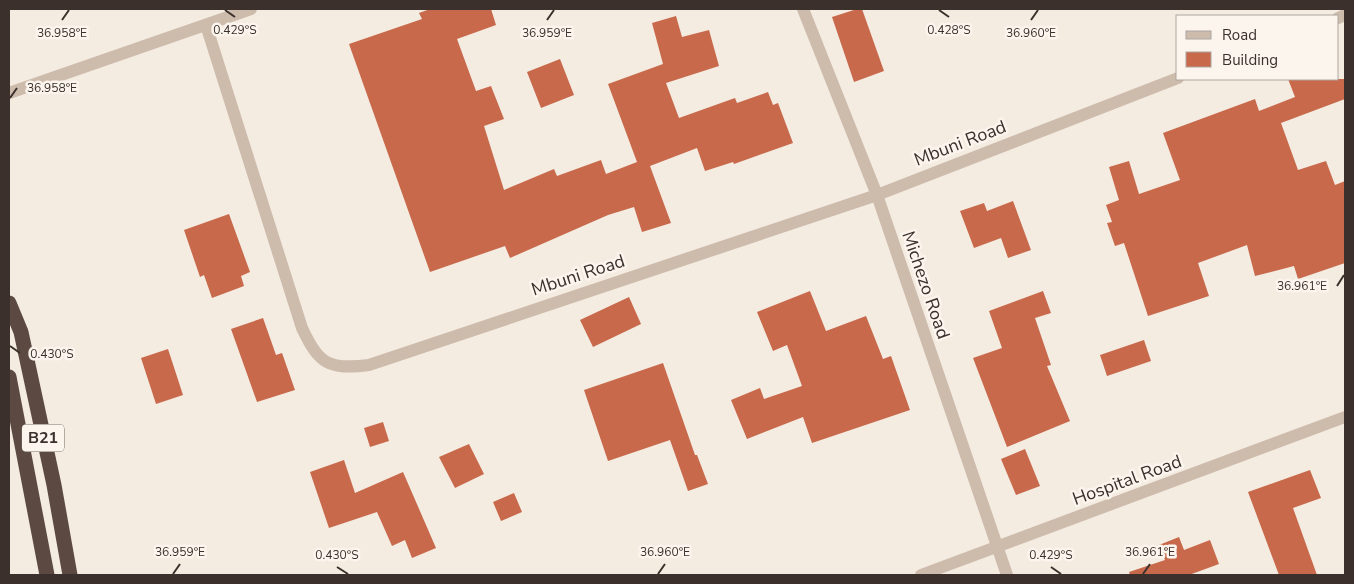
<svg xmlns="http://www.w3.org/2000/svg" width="1354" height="584" font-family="'Nunito Sans',sans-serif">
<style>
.building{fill:#c8694b}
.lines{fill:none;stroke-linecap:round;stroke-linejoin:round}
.street{stroke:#cdbbac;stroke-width:12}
.highway{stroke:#5c4a42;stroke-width:15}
.ticks{fill:none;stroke:#3b302b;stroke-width:2}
.labels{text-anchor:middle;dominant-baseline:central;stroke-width:5;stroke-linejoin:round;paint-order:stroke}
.shield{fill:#fbf5ee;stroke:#756b66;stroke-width:1}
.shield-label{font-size:16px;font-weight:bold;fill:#3b302b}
.street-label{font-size:18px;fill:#3b302b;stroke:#fbf5ee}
.ticks-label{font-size:12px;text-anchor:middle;fill:#3b302b;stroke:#fbf5ee;stroke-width:5;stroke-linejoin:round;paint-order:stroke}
</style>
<rect width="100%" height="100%" fill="#f4ebe1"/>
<g class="building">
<polygon points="430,9 491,9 496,25 457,39 476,91 491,86 504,119 484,126 504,190 554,169 557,176 601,160 606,174 637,162 608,84 663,64 652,23 676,16 682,37 709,30 719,66 666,83 679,118 735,98 737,103 768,92 773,105 778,103 793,143 734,164 733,162 705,171 697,148 650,166 671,223 642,232 634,207 608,215 510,258 505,246 430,272 349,44 422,19 419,13"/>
<polygon points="857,9 862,9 884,71 854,82 832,17"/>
<polygon points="560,59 574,95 541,108 527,72"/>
<polygon points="1288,79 1345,79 1345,99 1281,123 1298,170 1326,161 1335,185 1345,181 1345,263 1298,279 1294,266 1255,276 1247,245 1198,263 1209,296 1148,316 1124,243 1115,246 1107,223 1112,222 1106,205 1119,200 1109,167 1129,161 1139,194 1180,180 1163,133 1255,99 1259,111 1295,97"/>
<polygon points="1013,201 1031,250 1008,258 1001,238 974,248 960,211 984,203 987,211"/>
<polygon points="229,214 250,272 241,276 244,286 212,298 204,275 200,277 184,230"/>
<polygon points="810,291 826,331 866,316 883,359 891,356 910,410 812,443 803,417 747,439 731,400 760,388 764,399 802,386 787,345 773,351 757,312"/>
<polygon points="1043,291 1051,313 1035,318 1051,365 1047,366 1070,421 1007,447 973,358 1002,348 989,311"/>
<polygon points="629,297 641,324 593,347 580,320"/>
<polygon points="263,318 276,355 282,353 295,390 257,402 231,329"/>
<polygon points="1144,340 1151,361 1107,376 1100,355"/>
<polygon points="168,349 183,395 156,404 141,358"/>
<polygon points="663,363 695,455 697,455 708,484 688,491 670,440 608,461 584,390"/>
<polygon points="383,422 389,441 370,447 364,428"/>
<polygon points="469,444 484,474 455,488 439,457"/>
<polygon points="1025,449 1040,486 1016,495 1001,459"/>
<polygon points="344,460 355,493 403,472 436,548 412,558 405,540 392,546 377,512 329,528 310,472"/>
<polygon points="1310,470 1321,498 1293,508 1317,575 1279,575 1248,492"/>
<polygon points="514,493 522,512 501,521 493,502"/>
<polygon points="1179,537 1184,550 1210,540 1219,564 1189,575 1130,575 1129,572 1165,560 1159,545"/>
</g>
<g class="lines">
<g class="street">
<polyline points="803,9 877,195 1007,575"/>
<polyline points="1338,18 1345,15"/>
<path d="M206,25L302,328C319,364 328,370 369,365L877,195L1178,78"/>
<polyline points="9,93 251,9"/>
<polyline points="921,575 1345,417"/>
</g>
<g class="highway">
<polyline points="9,303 21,332 54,485 70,575"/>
<polyline points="9,377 47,575"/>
</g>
</g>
<path class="ticks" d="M225,10L235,17M939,10L949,17M62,20L69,10M547,20L554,10M1031,20L1038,10M10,98L17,88M1337,286L1344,275M10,346L20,353M337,567L348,574M1051,567L1061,574M173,574L180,564M658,574L665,564M1143,574L1150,564"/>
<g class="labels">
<rect class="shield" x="22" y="424.5" width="42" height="27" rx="4"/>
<g class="shield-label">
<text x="43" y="438">B21</text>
</g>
<g class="street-label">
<text transform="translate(960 143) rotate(-21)">Mbuni Road</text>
<text transform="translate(578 275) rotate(-18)">Mbuni Road</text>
<text transform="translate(926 285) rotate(71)">Michezo Road</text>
<text transform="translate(1127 480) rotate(-20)">Hospital Road</text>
</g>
</g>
<g class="ticks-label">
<text x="235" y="34">0.429°S</text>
<text x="949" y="34">0.428°S</text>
<text x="62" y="37">36.958°E</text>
<text x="547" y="37">36.959°E</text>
<text x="1031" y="37">36.960°E</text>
<text x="52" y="92">36.958°E</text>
<text x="1302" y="290">36.961°E</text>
<text x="52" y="358">0.430°S</text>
<text x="180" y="556">36.959°E</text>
<text x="665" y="556">36.960°E</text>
<text x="1150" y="556">36.961°E</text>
<text x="337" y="559">0.430°S</text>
<text x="1051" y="559">0.429°S</text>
</g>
<rect width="1354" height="584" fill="none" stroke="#3b302b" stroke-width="20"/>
<rect x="1176" y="15" width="162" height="65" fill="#fbf5ee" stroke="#aea6a0"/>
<rect x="1186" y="31" width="25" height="8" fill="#cdbbac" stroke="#aea6a0"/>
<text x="1222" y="40" font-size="15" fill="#3b302b">Road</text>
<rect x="1186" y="52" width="25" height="15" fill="#c8694b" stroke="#aea6a0"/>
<text x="1222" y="65" font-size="15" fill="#3b302b">Building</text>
</svg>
